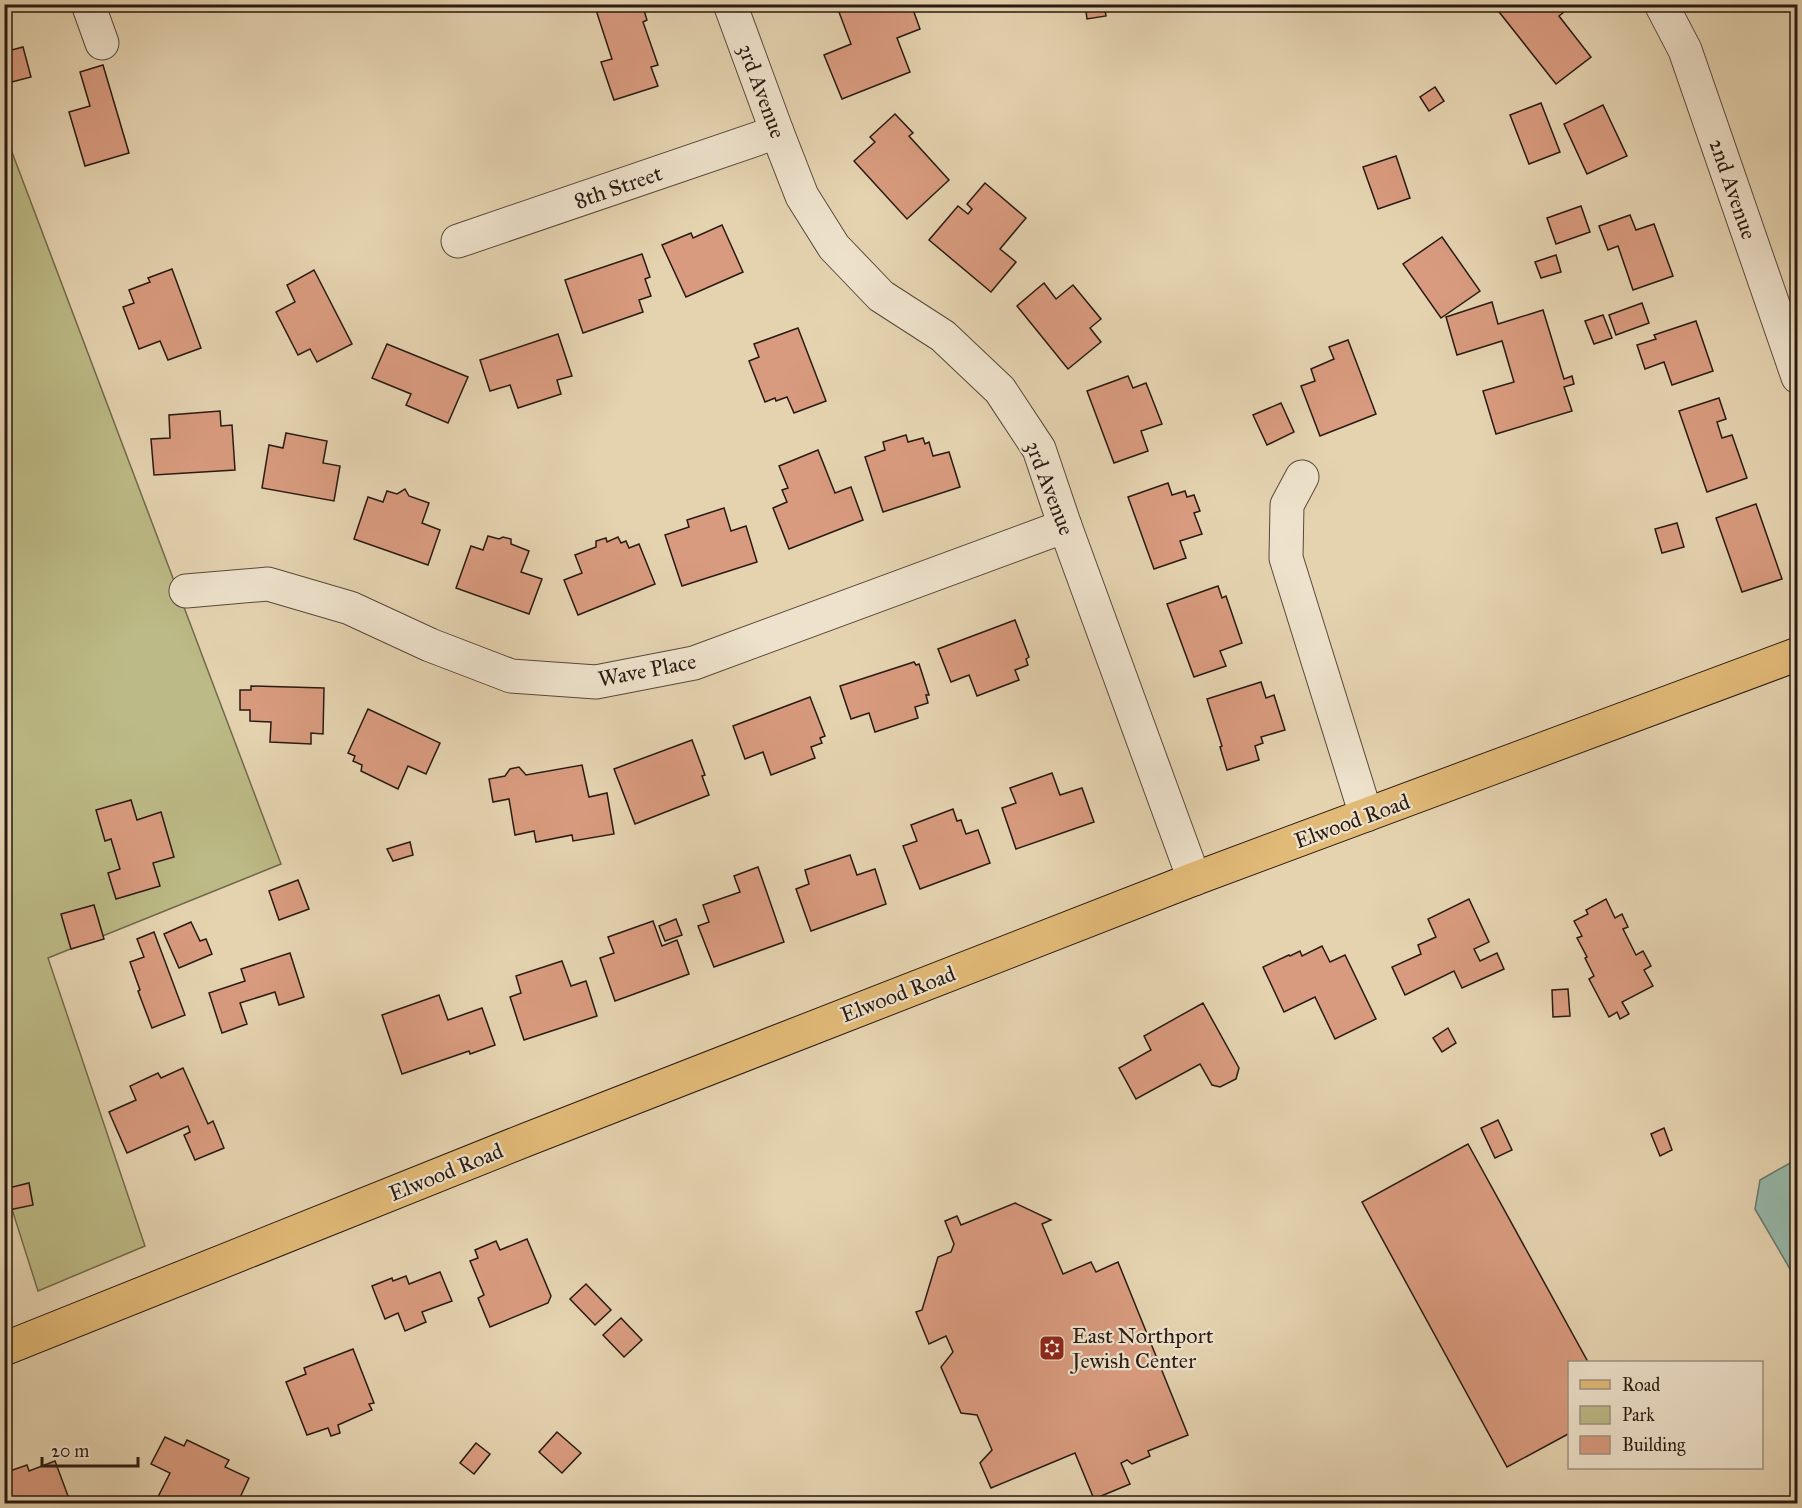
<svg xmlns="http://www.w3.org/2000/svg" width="1802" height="1508" font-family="'IM FELL Great Primer',serif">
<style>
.green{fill:#bcba86;stroke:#726a4c;stroke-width:1.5}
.water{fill:#96b8a9;stroke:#6a796d;stroke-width:1.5}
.building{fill:#d99b7f;stroke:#291a12;stroke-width:1.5}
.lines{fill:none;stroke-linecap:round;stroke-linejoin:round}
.minor-casing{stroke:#58483a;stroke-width:35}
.major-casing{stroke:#291a12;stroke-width:35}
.minor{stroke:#eee2cc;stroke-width:33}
.major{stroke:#e2ba78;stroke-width:33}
.labels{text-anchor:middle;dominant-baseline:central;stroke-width:4.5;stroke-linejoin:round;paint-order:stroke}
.street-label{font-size:22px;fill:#291a12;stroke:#eee2cc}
.poi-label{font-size:22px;fill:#291a12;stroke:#eee2cc;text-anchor:start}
</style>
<rect width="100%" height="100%" fill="#e5d3b0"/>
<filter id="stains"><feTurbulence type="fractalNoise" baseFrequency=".00333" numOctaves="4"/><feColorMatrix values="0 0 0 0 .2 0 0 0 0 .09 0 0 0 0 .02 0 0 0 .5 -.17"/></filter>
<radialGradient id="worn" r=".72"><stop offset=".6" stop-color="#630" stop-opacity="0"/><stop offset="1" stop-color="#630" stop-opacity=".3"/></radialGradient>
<polygon class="green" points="4,131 281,864 48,958 145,1246 38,1291 4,1184"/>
<polygon class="water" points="1797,1159 1797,1281 1755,1209 1760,1180"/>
<g class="building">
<polygon points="602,4 636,4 637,9 643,7 647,20 643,22 658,65 651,67 658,86 614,100 601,62 612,59 595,7"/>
<polygon points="836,4 886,4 888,9 898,4 911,4 920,29 897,38 910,72 842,99 824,55 851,44"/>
<polygon points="1085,4 1104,4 1106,16 1087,19"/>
<polygon points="1501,4 1550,4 1554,10 1561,4 1574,4 1559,16 1591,57 1556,84 1496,8"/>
<polygon points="1793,4 1798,4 1797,18"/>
<polygon points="23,47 31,77 4,84 4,52"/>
<polygon points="103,65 129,153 85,166 69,112 90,106 80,72"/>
<polygon points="1435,87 1444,101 1429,111 1420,97"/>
<polygon points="1541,103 1560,152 1529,164 1510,115"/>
<polygon points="1603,105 1627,156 1587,174 1564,124"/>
<polygon points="895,114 913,133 909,136 949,180 907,219 854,161 875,142 870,137"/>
<polygon points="1396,156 1410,198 1378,209 1363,167"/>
<polygon points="985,183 1026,218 1000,249 1016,262 991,292 929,240 958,206 968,214 972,209 967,204"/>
<polygon points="1581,206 1590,232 1556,244 1547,218"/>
<polygon points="1630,215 1636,230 1654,224 1673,276 1633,290 1618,246 1608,250 1599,226"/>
<polygon points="722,225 743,272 686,297 662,245 691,233 693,238"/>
<polygon points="1442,237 1480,291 1441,318 1403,264"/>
<polygon points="642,254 650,277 645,279 651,296 639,300 643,312 583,333 565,280"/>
<polygon points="1556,255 1561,272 1541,278 1535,262"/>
<polygon points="172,269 201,348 168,360 160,341 139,349 123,307 134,303 129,290 150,282 148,278"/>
<polygon points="314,270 352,344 317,362 310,349 298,355 276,312 295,302 287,285"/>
<polygon points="1044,283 1056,299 1073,285 1101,319 1090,328 1101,342 1068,369 1017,306"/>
<polygon points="1492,302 1498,324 1543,310 1564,379 1572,376 1574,384 1564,387 1572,411 1496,434 1483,391 1514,382 1502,341 1457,355 1446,317"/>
<polygon points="1642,303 1649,323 1616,335 1609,315"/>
<polygon points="1603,315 1612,338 1594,344 1585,321"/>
<polygon points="1696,321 1713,371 1672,385 1664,362 1645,369 1637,345 1656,339 1654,335"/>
<polygon points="798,328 826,401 794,413 787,397 776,401 775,398 765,402 749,361 759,357 754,344"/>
<polygon points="558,334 572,376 557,380 561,394 518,408 510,385 490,391 480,360"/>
<polygon points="1348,340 1376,414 1320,436 1301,386 1315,381 1311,369 1334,359 1329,347"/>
<polygon points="387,344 468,377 448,423 406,405 411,394 372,378"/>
<polygon points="1128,376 1133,388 1146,383 1162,424 1141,431 1148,451 1114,463 1087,391"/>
<polygon points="1719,398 1726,419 1717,422 1722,438 1732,435 1747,478 1707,492 1679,411"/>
<polygon points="1281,403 1294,432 1267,445 1253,415"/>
<polygon points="220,411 221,426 232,425 235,470 154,475 151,439 170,438 169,415"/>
<polygon points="286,433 327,441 323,463 340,466 334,501 262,488 269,445 283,448"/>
<polygon points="906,435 908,442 923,438 925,444 929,442 933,456 949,452 960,487 883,512 865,457 885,450 883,442"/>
<polygon points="818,450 835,493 851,487 863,520 789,549 773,508 787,502 782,490 788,488 779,466"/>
<polygon points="1168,483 1172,495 1185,491 1187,497 1194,495 1200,511 1194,513 1202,534 1180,541 1186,558 1154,569 1128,497"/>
<polygon points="405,489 409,496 429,503 422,523 440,530 428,565 354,539 368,497 383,502 387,491 397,494"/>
<polygon points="1756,504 1782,579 1742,592 1716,518"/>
<polygon points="724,508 731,531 746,526 757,562 682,586 665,535 689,527 687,520"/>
<polygon points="1677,523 1684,547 1662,553 1655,529"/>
<polygon points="488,536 499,539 503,537 511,539 511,544 529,551 521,572 542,579 529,614 456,588 471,546 483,550"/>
<polygon points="618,537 621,543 626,541 629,548 639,544 655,584 578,615 564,580 582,573 575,555 596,547 596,541 606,538 607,542"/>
<polygon points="1218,586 1222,598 1226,596 1242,643 1220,651 1226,666 1194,677 1167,604"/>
<polygon points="1015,620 1029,657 1026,659 1028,665 1015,670 1019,680 977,696 969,675 951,682 938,649"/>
<polygon points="914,662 916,665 919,664 929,695 926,695 928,703 915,707 918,718 875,732 869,713 851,719 840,686"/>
<polygon points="1261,682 1266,698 1274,695 1285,730 1261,737 1263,743 1255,746 1259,760 1227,770 1220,747 1222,746 1207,699"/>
<polygon points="251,686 324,688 323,734 311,733 311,744 270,742 271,722 250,721 250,710 240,710 240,690 251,690"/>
<polygon points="810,697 825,736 820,738 822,743 811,747 815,758 771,775 763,752 745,759 733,726"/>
<polygon points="368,709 440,743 426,774 408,766 398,789 361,771 362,765 353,761 355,756 348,753"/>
<polygon points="692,740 705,775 702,776 709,795 635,824 614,769"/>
<polygon points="582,765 589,797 607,793 614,834 573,841 572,835 536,842 534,831 515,835 509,799 493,802 489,779 505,776 510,769 519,767 526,775"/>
<polygon points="1052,773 1060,795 1082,788 1094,822 1016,849 1002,808 1016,803 1010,788"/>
<polygon points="131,800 137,820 161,812 174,857 153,863 160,886 116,899 108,873 120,869 111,839 105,841 96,810"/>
<polygon points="953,809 957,821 961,820 966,834 978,830 990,863 920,889 903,846 917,841 911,825"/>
<polygon points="410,842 413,855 393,861 387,849"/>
<polygon points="850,855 857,875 875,869 886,904 811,931 796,889 809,884 805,870"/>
<polygon points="758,867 784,942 714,967 698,926 709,922 703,905 740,892 734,876"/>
<polygon points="298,880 309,909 279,920 269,891"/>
<polygon points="1469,899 1489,942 1474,949 1480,961 1497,953 1504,969 1462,988 1454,971 1405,995 1392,967 1421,954 1418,945 1436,937 1428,919"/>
<polygon points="1606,899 1615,918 1622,914 1628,927 1623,929 1636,955 1643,951 1651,966 1644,970 1653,986 1622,1002 1629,1014 1620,1019 1617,1012 1609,1017 1589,979 1594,976 1585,958 1587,957 1577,938 1582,936 1574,921 1588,914 1586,910"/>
<polygon points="94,905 104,939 71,949 61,914"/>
<polygon points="676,919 682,935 665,941 659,926"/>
<polygon points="653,921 662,946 677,940 689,974 615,1001 600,958 614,953 608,937"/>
<polygon points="191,922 200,941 206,939 212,954 179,968 164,934"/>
<polygon points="154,932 185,1015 152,1028 138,991 140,990 130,962 144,957 137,939"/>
<polygon points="1322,946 1330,962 1345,955 1376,1019 1335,1039 1315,997 1284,1012 1263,967 1289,955 1290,956 1300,951 1302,956"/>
<polygon points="290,953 304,997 279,1005 275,992 240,1003 247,1024 222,1033 209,993 245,981 241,969"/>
<polygon points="562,961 571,986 586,981 597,1016 524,1040 510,997 521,993 516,976"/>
<polygon points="1568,989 1570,1016 1553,1017 1552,990"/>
<polygon points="439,995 448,1020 482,1008 495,1045 470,1054 469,1051 402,1074 382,1015"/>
<polygon points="1203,1003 1239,1068 1236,1079 1220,1087 1212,1085 1200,1064 1136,1099 1119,1068 1151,1050 1144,1036"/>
<polygon points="1448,1028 1456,1043 1442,1052 1433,1038"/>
<polygon points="183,1068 208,1124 213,1121 224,1148 195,1160 184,1135 190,1132 188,1126 127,1153 109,1112 136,1100 130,1086 158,1073 161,1078"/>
<polygon points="1498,1120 1512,1150 1495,1158 1481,1128"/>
<polygon points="1664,1128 1672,1150 1660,1156 1651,1134"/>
<polygon points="1468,1144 1588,1362 1570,1362 1570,1433 1507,1467 1362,1202"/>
<polygon points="29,1183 33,1205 4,1211 4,1189"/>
<polygon points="1015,1203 1051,1220 1042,1224 1063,1274 1091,1262 1096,1272 1118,1262 1188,1435 1148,1451 1150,1456 1132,1464 1127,1460 1121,1463 1130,1484 1094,1499 1075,1453 991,1488 980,1463 992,1450 977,1415 961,1413 941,1367 953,1352 946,1336 929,1344 916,1312 922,1310 938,1257 951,1252 954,1244 945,1221 957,1216 961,1225"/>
<polygon points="527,1239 551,1296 548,1303 490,1327 478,1298 484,1295 470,1261 478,1258 475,1250 496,1241 500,1250"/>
<polygon points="440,1272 452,1301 422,1312 426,1322 405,1331 398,1313 385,1319 372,1286 392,1278 393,1281 406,1276 409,1284"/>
<polygon points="586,1284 611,1310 595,1325 570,1299"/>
<polygon points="621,1318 642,1340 624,1357 603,1335"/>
<polygon points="353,1349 374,1403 369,1404 372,1410 338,1425 340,1433 331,1436 328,1428 307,1435 286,1382 306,1374 304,1368"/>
<polygon points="557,1432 581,1453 562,1473 539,1452"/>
<polygon points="165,1437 184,1446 187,1440 229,1460 225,1467 249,1478 237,1504 162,1504 156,1501 170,1473 151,1464"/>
<polygon points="476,1443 490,1454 474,1474 460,1463"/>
<polygon points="55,1461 71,1504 4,1504 4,1473 27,1465 29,1471"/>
</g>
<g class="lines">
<g class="minor-casing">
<g id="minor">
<polyline points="88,4 102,43"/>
<polyline points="730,4 777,132 802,196 834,247 881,296 943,336 1000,390 1039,449 1065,526 1194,879"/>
<polyline points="1661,4 1685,50 1798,377"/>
<polyline points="458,241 777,132"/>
<polyline points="1302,477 1287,505 1286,558 1366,815"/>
<polyline points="186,591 268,584 350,608 430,645 511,676 596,682 694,663 1065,526"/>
</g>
</g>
<g class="major-casing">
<polyline id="major" points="4,1349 528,1139 1194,879 1798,654"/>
</g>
<use href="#minor" class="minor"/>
<use href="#major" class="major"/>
</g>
<defs>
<g id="synagogue-square" transform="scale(1.35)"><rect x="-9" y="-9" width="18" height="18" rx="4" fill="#8f2418" stroke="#eee2cc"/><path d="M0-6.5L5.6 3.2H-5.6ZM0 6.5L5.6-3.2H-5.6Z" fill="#fff"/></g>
</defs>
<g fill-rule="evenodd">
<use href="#synagogue-square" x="1052" y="1348"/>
</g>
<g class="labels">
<g class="street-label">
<text transform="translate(762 91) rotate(70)">3rd Avenue</text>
<text transform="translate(618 187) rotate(-19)">8th Street</text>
<text transform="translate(1733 189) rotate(71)">2nd Avenue</text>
<text transform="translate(1050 488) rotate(69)">3rd Avenue</text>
<text transform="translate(647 670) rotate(-11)">Wave Place</text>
<text transform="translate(1352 821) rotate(-20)">Elwood Road</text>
<text transform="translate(898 994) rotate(-21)">Elwood Road</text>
<text transform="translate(446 1172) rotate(-22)">Elwood Road</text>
</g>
<g class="poi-label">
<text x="1072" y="1335">East Northport<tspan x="1072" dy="25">Jewish Center</tspan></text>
</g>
</g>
<rect width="1802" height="1508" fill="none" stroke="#e5d3b0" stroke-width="24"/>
<rect x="6" y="6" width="1790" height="1496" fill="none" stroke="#291a12" stroke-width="3"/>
<rect x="12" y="12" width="1778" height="1484" fill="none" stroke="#291a12" stroke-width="1.5"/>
<rect x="1568" y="1361" width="195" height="108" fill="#eee2cc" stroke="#9f9282" stroke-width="1.5"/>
<rect x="1580" y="1380" width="30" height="9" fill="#e2ba78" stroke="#9f9282" stroke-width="1.5"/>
<text x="1622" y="1391" font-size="18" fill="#291a12">Road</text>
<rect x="1580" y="1406" width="30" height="18" fill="#bcba86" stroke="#9f9282" stroke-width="1.5"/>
<text x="1622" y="1421" font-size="18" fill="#291a12">Park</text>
<rect x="1580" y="1436" width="30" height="18" fill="#d99b7f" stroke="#9f9282" stroke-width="1.5"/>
<text x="1622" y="1451" font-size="18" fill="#291a12">Building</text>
<path d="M42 1457v9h96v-9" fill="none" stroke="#291a12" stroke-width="3"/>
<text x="51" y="1457" font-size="18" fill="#291a12" stroke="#eee2cc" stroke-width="4.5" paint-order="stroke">20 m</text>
<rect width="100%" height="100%" filter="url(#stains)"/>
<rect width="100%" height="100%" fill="url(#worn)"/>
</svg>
